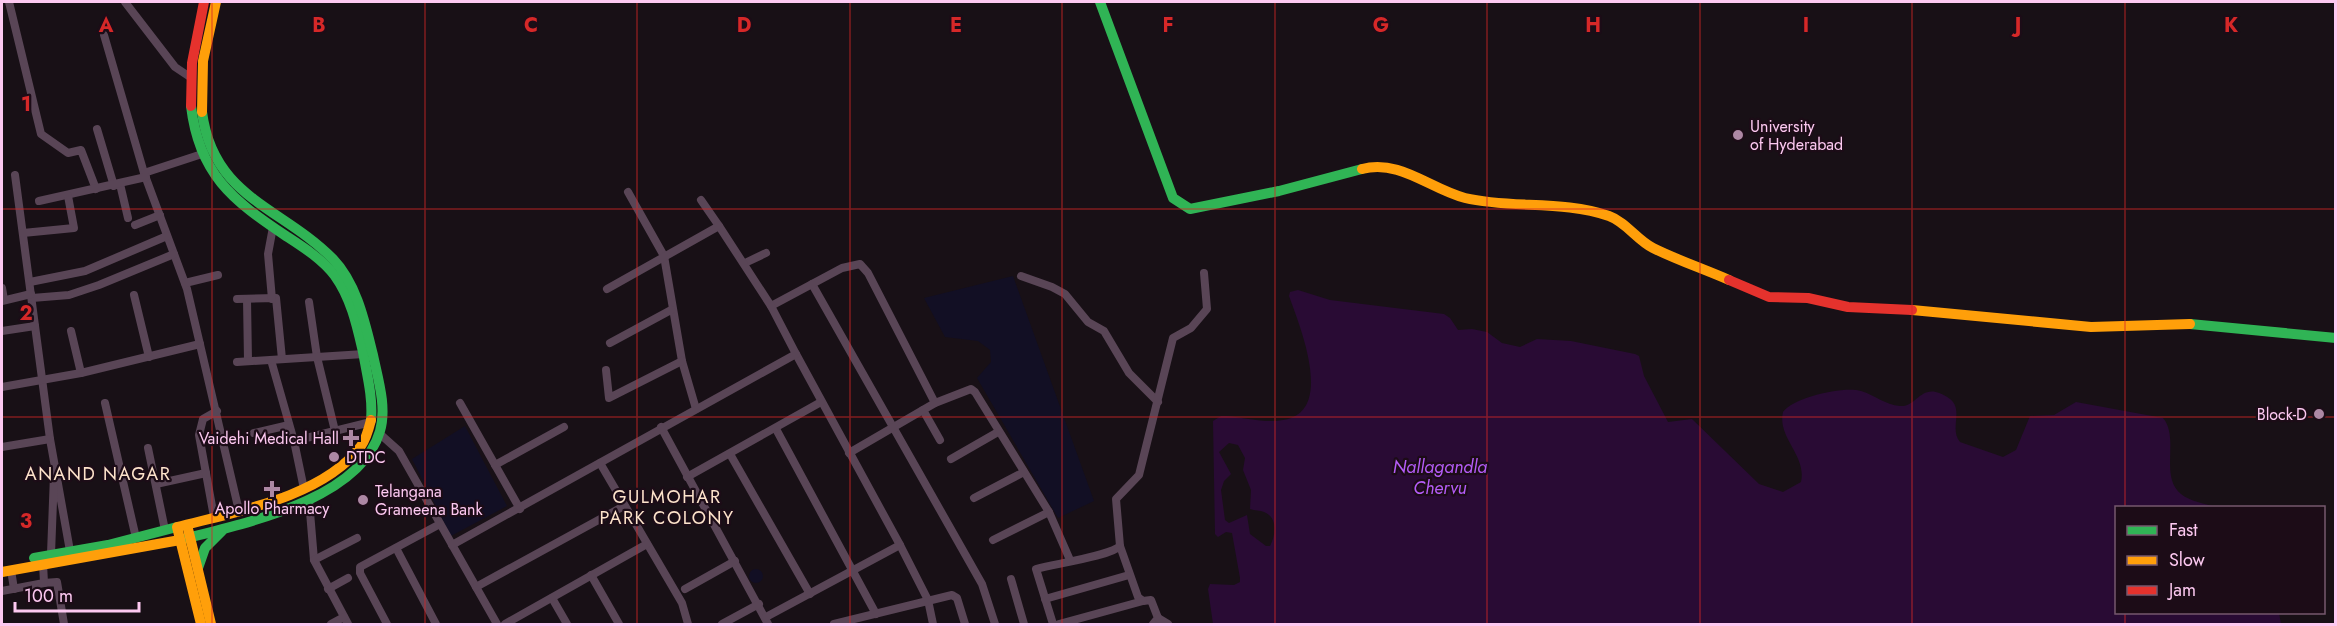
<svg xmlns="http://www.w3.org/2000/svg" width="2337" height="626" font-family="Jost,sans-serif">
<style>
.green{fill:#120f24}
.water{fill:#290b34;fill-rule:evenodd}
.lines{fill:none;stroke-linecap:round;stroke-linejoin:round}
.street{stroke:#594556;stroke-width:8}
.fast{stroke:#30b455;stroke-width:10}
.slow{stroke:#ff9f0a;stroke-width:10}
.jam{stroke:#e5322d;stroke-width:10}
.grid{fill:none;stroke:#d62828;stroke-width:1.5;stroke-opacity:0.55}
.poi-dot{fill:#ad88a4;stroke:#1c0c17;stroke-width:2}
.labels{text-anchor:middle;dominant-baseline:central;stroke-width:4.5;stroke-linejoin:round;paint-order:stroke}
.poi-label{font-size:16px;fill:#fdc9f1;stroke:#1c0c17;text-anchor:start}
.water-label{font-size:18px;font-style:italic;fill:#b55cf8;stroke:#1c0c17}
.neighbourhood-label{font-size:18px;letter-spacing:1.5px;fill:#fde3cb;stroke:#1c0c17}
.grid-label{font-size:20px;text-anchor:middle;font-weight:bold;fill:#d62828;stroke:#1c0c17;stroke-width:4.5;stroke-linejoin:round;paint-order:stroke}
</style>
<rect width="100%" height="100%" fill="#181016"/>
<g class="green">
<polygon points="1013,276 1094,501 1058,518 977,378 991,362 990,350 978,341 945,337 924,298"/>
<polygon points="465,426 507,506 451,536 412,459"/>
<circle cx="756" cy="576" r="7"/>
</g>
<path class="water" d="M1298,290L1330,300L1444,314L1450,318L1458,330L1472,329L1487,332L1502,343L1520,347L1537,339L1571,341L1635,354L1639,356L1644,376L1668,422L1692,419L1759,484L1783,492L1801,482C1807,455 1777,438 1783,412C1794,397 1844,386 1861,391C1875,395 1885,405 1900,406C1918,408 1921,378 1950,399C1964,410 1949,429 1960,442L2003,457L2016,450L2030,416L2054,415L2076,402L2163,418C2180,438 2159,476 2181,494C2189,501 2206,504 2216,507L2116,508V612L2279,613L2281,624H1213L1208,589L1210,584L1234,585L1240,582V578L1232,533L1226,532L1218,537L1215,534L1213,421L1221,416H1227C1247,418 1272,425 1291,418C1332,403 1299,324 1289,296L1290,292ZM1229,443L1238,445L1245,458L1243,470L1251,490L1250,509C1255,511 1260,510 1264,512C1278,517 1276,535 1270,546H1266L1250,534L1247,515L1229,523L1225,520L1221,490L1224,481L1231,474L1219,452Z"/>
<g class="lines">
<g class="street">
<polyline points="9,2 41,134 68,153 81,150 96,189"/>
<polyline points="125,2 175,67 190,77"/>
<polyline points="104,35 144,173 187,289 239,511"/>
<polyline points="97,129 114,186"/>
<polyline points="144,173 202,154"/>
<polyline points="15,175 50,439 70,551"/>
<polyline points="120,184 128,218"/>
<polyline points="628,192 664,256 682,361 696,409"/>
<polyline points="701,200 719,226"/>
<polyline points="39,201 146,177"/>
<polyline points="135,225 160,215"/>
<polyline points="23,233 74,228 68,196"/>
<polyline points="745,263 766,253"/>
<polyline points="1021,276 1052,287 1065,294 1088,322 1104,331 1129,373 1158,402"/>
<polyline points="30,282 85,271 167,236"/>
<polyline points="185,283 218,275"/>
<polyline points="812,284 982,584 995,624"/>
<polyline points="2,288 4,300"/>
<polyline points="134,295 149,357"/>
<polyline points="32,298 69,295 99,285 174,254"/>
<polyline points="237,299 276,298 282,359"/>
<polyline points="247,299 248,361"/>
<polyline points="272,299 268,254 273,227"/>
<polyline points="2,301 31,294"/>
<polyline points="309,302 317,357 335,431"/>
<polyline points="771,306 842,268 860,264 868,273 935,403"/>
<polyline points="2,331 35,326"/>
<polyline points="71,331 81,373"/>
<polyline points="610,343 671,310"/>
<polyline points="796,354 900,545 928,600 933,624"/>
<polyline points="271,360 294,441 304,489"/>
<polyline points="237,362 364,354"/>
<polyline points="606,370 609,398 682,361"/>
<polyline points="2,387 81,373 200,344"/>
<polyline points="105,403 136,538"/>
<polyline points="460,403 520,509"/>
<polyline points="923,410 940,440"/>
<polyline points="661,427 768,624"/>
<polyline points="776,429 876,614"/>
<polyline points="254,433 289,425"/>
<polyline points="380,434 399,451 497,624"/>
<polyline points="294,441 371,422"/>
<polyline points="2,447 50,439"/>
<polyline points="148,448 165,530"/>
<polyline points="849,453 935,403 971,389 975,392 1049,512 1070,560"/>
<polyline points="730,454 810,594"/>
<polyline points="951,459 998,432"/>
<polyline points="600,463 682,603 688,624"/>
<polyline points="495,465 564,427"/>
<polyline points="687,477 821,402"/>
<polyline points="156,484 206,473"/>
<polyline points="974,498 1024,472"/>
<polyline points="309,500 314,560 348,624"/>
<polyline points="214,517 199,435 203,419 217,411"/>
<polyline points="993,540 1049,512"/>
<polyline points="452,545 796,354 771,306 719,226 607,289"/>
<polyline points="1120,546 1138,597 1143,601 1151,600 1158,618 1153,624"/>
<polyline points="396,548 436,624"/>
<polyline points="51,554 54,475"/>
<polyline points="314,560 357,538"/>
<polyline points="11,570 14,589"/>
<polyline points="591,575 619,624"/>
<polyline points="1011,579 1024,624"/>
<polyline points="44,583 57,582 64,624"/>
<polyline points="476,587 624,506"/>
<polyline points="328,589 348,578"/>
<polyline points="685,589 735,561"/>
<polyline points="2,591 44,583 43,563"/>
<polyline points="552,598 567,624"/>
<polyline points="1045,599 1129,575"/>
<polyline points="766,617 900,545"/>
<polyline points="1158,618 1168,624"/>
<polyline points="331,624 344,617"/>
<polyline points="387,624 360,573 360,567 440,524"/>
<polyline points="505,624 647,544"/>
<polyline points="722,624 759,604"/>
<polyline points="834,624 952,595 957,598 965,624"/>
<path d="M1053,624L1036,569C1053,564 1111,556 1120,546L1116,499L1139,475L1173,338L1191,328L1207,309L1204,273"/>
<polyline points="1059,624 1143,601"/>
</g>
<g class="fast">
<polyline points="1100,2 1173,198 1190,209 1279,191 1362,169"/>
<path d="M191,106C199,174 232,200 286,236C303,247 322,259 335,276C351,298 357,326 363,352C367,375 373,397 371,420"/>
<polyline points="2190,324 2336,338"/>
<path d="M180,540C241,524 360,501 380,431C387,407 378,379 373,355C365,323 357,284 333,259C282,207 213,198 202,112"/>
<polyline points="34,558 108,545 177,527"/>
<polyline points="198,568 205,548 222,531"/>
</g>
<g class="slow">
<polyline points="202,112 203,61 216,2"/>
<path d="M1362,169C1400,159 1430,189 1465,198C1512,209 1563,200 1609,216C1626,222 1637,240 1653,248C1677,260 1704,269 1729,280"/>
<polyline points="1912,310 2091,327 2190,324"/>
<polyline points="188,529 211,624"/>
<polyline points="2,572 180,540"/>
<path d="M201,624L177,527C235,512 323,497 361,446C366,439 369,428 371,420"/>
</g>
<g class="jam">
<polyline points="191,106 192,63 204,2"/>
<polyline points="1729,280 1769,297 1808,298 1848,307 1912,310"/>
</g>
</g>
<path class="grid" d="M212,2V624M425,2V624M637,2V624M850,2V624M1062,2V624M1275,2V624M1487,2V624M1700,2V624M1912,2V624M2125,2V508M2,209H2336M2,417H2336M2125,612V624"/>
<g class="poi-dot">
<circle cx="1738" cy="135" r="6"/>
<circle cx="2319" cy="414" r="6"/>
<path d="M348 429h6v6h6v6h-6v6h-6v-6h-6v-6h6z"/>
<circle cx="334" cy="457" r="6"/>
<path d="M269 480h6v6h6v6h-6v6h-6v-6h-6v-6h6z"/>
<circle cx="363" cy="500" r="6"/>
</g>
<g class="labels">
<g class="poi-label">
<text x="1750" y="126">University<tspan x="1750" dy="18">of Hyderabad</tspan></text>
<text x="2307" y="414" text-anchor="end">Block-D</text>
<text x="339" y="438" text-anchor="end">Vaidehi Medical Hall</text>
<text x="346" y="457">DTDC</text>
<text x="375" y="491">Telangana<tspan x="375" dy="18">Grameena Bank</tspan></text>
<text x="272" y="508" text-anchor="middle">Apollo Pharmacy</text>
</g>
<g class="water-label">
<text x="1440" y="467">Nallagandla<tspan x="1440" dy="21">Chervu</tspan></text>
</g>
<g class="neighbourhood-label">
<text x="98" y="474">ANAND NAGAR</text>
<text x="667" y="497">GULMOHAR<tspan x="667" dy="21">PARK COLONY</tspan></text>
</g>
</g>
<g class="grid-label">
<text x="106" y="32">A</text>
<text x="319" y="32">B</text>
<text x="531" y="32">C</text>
<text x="744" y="32">D</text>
<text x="956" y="32">E</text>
<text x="1168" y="32">F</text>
<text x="1381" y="32">G</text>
<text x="1593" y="32">H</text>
<text x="1806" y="32">I</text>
<text x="2018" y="32">J</text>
<text x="2231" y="32">K</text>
<text x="26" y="111">1</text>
<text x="26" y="320">2</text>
<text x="26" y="528">3</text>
</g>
<rect width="2337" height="626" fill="none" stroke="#fdc9f1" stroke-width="6"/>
<rect x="2115" y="506" width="210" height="108" fill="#1c0c17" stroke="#76586e" stroke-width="1.5"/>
<rect x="2127" y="526" width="30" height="9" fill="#30b455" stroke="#76586e" stroke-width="1.5"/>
<text x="2169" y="536" font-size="18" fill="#fdc9f1">Fast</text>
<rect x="2127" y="556" width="30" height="9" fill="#ff9f0a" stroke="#76586e" stroke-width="1.5"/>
<text x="2169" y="566" font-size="18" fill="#fdc9f1">Slow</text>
<rect x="2127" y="586" width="30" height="9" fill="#e5322d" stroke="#76586e" stroke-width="1.5"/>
<text x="2169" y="596" font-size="18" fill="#fdc9f1">Jam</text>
<path d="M15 602v9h124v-9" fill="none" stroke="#fdc9f1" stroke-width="3"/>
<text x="24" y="602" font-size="18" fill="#fdc9f1" stroke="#1c0c17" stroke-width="4.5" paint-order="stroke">100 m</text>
</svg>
